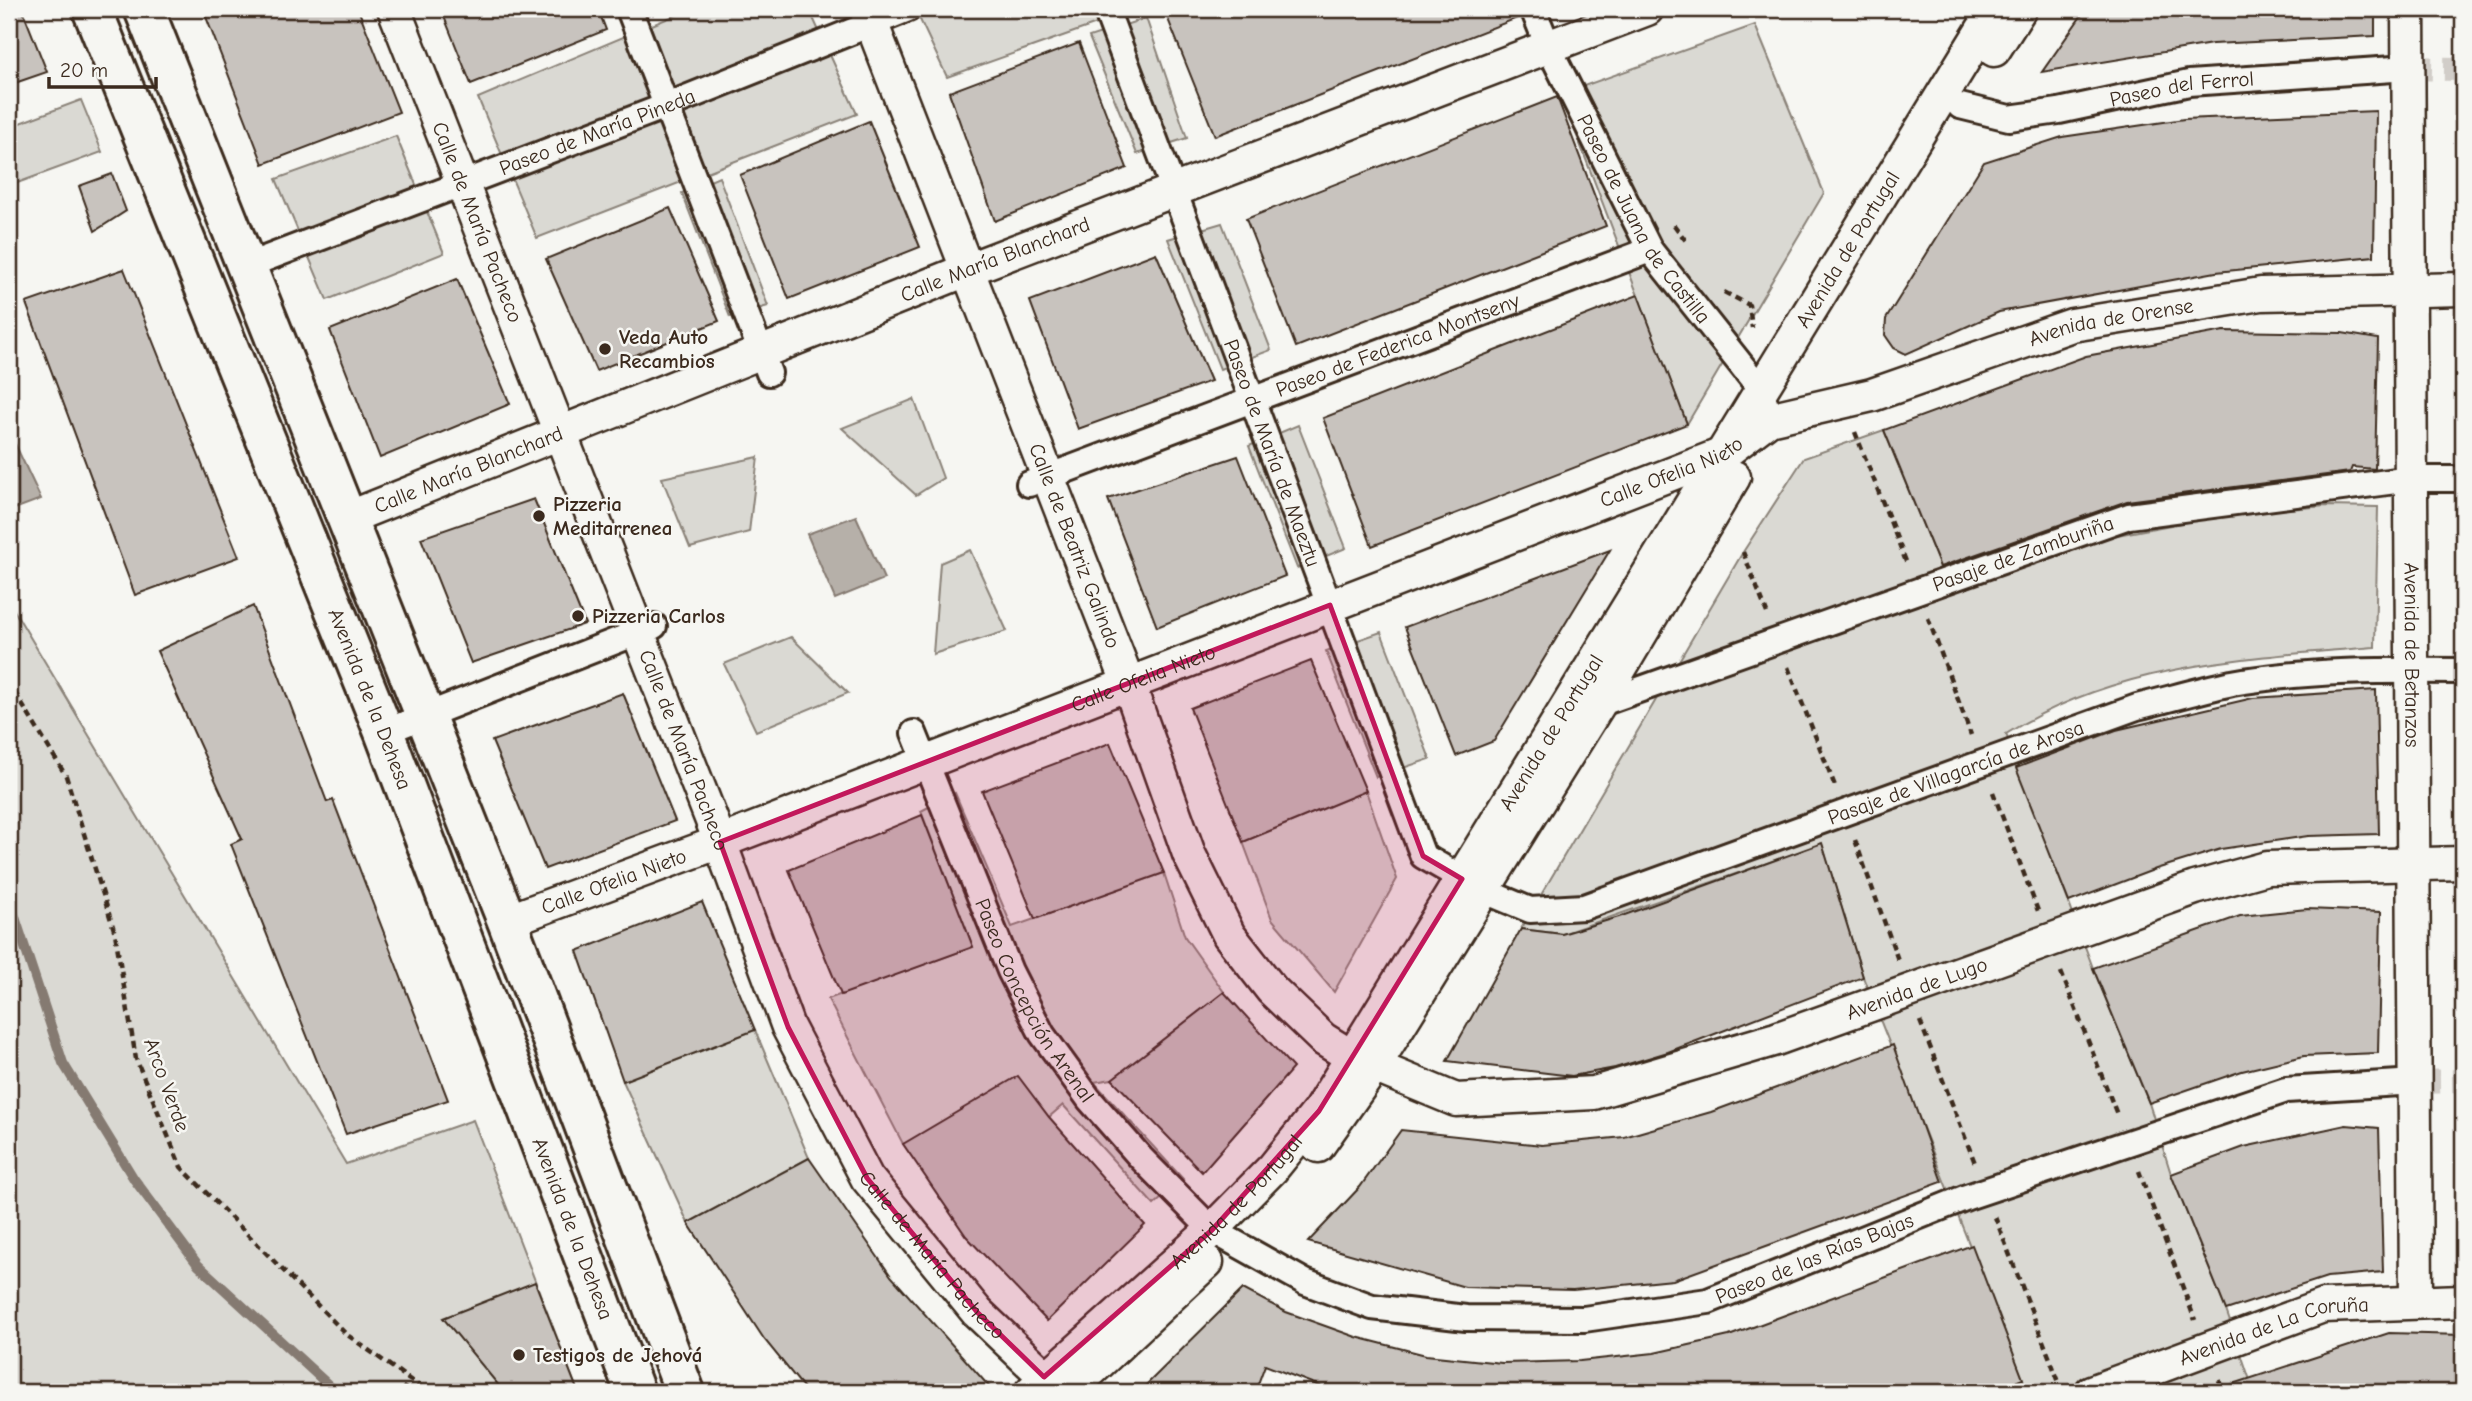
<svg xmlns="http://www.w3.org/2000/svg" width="2472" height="1401" font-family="'Comic Neue',sans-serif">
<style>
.green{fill:#dad9d3;stroke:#8a8278;stroke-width:2}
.water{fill:#b6b0a9;stroke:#857a71;stroke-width:2}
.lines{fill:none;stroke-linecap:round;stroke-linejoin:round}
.stream{stroke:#857a71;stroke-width:10}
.building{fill:#c8c3be;stroke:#3b2a1e;stroke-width:2}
.pedestrian-tunnel{stroke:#d1cdc8;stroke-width:24;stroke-dasharray:24 12;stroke-linecap:butt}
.pedestrian-casing{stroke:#3b2a1e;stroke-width:30}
.minor-casing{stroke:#3b2a1e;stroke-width:37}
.secondary-casing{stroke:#3b2a1e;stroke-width:44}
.path{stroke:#3b2a1e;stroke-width:4.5;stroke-dasharray:7 5;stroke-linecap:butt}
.pedestrian{stroke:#f6f6f2;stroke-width:24}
.minor{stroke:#f6f6f2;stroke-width:32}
.secondary{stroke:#f6f6f2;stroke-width:38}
.marked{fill:#c2185b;fill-opacity:0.2;stroke:#c2185b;stroke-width:5;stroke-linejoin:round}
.poi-dot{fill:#3b2a1e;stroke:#f6f6f2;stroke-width:2.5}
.labels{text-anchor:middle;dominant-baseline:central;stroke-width:5;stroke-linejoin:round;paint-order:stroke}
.street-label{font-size:21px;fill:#3b2a1e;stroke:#f6f6f2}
.poi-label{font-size:21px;font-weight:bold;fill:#3b2a1e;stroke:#f6f6f2;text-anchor:start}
</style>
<rect width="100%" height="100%" fill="#f6f6f2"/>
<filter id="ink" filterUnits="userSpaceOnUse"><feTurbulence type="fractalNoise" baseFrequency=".0143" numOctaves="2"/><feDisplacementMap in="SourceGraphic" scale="14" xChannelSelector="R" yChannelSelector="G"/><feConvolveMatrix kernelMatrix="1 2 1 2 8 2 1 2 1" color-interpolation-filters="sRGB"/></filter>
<g filter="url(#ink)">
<g class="green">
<polygon points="690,9 809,9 857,114 537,238 478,98"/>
<polygon points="915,9 1139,9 947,77"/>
<polygon points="1146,18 1187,138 1137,154 1089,37"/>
<polygon points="1755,25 1824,193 1687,424 1561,94"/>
<polygon points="81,100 102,152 9,186 9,127"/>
<polygon points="396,136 444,253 327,300 276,179"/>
<polygon points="719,177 768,306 730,317 682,193"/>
<polygon points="1222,223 1271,350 1220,369 1168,239"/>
<polygon points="914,399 943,478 916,495 842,428"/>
<polygon points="1298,425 1346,548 1297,568 1249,446"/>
<path d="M1884,430L1940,567L1928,598L2074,543L2235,513L2327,506L2378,507L2375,647C2250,657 2115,664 2006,734L2093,968L2149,1103L2171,1174L2226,1310L2254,1392H2028L1863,977L1822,844L1562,934L1521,929L1743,552L1804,458Z"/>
<polygon points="758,457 749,532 690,548 662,478"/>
<polygon points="970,550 1007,631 933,654 940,563"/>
<polygon points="9,602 346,1164 473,1120 578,1392 9,1392"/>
<polygon points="1381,632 1430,759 1376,777 1326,651"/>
<polygon points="791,637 848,693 756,731 724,664"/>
<polygon points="1366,791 1397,879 1334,992 1272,919 1243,842"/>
<polygon points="955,793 1012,927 1164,873 1185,937 1224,992 1112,1079 1094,1082 1183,1179 1154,1205 1063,1105 1049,1117 903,1144 828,999 973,947 921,811"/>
<polygon points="755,1030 809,1158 688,1223 623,1081"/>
</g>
<g class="water">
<polygon points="9,431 41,499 9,511"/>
<polygon points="856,516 884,579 835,599 807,534"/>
</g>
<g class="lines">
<polyline class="stream" points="9,899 63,1063 134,1179 198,1265 336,1392"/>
</g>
<g class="building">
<polygon points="9,9 22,9 47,72 9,85"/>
<polygon points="203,9 358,9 399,112 263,164"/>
<polygon points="441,9 598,9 606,30 471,84"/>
<polygon points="1164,9 1518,9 1520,17 1215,136"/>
<polygon points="2086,9 2375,9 2375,36 2212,44 2042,72"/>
<polygon points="1079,43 1127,168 995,221 949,92"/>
<polygon points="1557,97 1606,226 1296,347 1246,219"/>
<polygon points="2376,111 2374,256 2216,272 1999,312 1906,354 1894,348 1885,335 1886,319 1984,162 2062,137 2184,119"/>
<polygon points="869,121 920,247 789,299 740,175"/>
<polygon points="112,174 126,211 95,231 79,186"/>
<polygon points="670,208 719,321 596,371 546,259"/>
<polygon points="1156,253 1211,381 1078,429 1030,301"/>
<polygon points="124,269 239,557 135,595 26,303"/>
<polygon points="457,279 510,404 380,458 330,330"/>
<polygon points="1638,295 1687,424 1372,546 1323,418"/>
<polygon points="2224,331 2342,333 2378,339 2375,469 2352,467 2350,472 2127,501 1940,567 1884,430 2086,356"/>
<polygon points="1238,456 1285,576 1157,627 1108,499"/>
<polygon points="534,499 585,624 471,663 421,538"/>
<polygon points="1610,550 1494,741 1456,756 1405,627"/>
<polygon points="253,606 327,802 333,800 448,1100 346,1134 231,844 242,839 157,651"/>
<polygon points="1311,661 1366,791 1243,842 1190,708"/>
<polygon points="2376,690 2379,834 2308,836 2221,849 2156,869 2069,902 2016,768 2116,730 2253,698"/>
<polygon points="623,693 675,821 545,869 492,741"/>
<polygon points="1110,743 1164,873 1035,919 982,791"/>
<polygon points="922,815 973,947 841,995 789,870"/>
<polygon points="1822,843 1863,977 1668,1052 1615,1068 1572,1076 1447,1061 1521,929 1562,934 1619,917"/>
<polygon points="702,902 755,1030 623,1081 577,951"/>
<polygon points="2307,909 2381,912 2378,1053 2304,1056 2242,1071 2149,1103 2093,968 2240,916"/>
<polygon points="1224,992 1293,1068 1202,1172 1112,1079"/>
<polygon points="1893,1045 1942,1182 1673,1280 1573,1290 1465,1287 1308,1242 1360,1187 1401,1130 1542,1145 1624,1137 1711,1112"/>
<polygon points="1018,1076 1049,1117 1145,1225 1047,1321 966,1236 903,1144"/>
<polygon points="2346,1125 2379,1128 2383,1272 2327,1277 2226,1310 2171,1174 2244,1147"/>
<polygon points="809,1158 891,1276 994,1392 807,1392 764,1339 688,1223"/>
<polygon points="1972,1245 2023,1379 1989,1392 1335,1392 1265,1365 1255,1392 1139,1392 1243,1289 1286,1312 1356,1337 1426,1355 1502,1363 1580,1361 1654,1353 1729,1336"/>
<polygon points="535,1282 578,1392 504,1392 443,1318"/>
<polygon points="2389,1333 2463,1335 2463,1392 2225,1392 2224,1387"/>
</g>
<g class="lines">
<g class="pedestrian-tunnel">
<polyline points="2408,68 2463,69"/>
<polyline points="2416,1082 2463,1081"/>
</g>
<g class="pedestrian-casing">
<g id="pedestrian">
<polyline points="629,9 769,373"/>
<path id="s1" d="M1106,9L1423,856L1482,890L1530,910L1584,907L2137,707C2169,699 2200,690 2232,683C2305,670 2389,670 2463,671"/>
<path id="s2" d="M1533,9L1548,46L1650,250L1762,391L1765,403"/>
<path id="s3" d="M1960,106L2009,118L2059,111L2189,83L2408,68"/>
<path id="s4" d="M246,266L666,106L908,9"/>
<path id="s5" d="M1029,484L1650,250"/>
<path id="s6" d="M1599,704L2129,516L2411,479H2463"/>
<polyline points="384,732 654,626"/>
<path id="s7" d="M914,733L1010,971L1042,1034L1089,1099L1141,1158L1212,1230L1305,1282L1372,1307L1466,1318L1584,1319L1708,1301L1967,1197L2286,1090L2416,1082"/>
</g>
</g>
<g class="minor-casing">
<g id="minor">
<path id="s8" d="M394,9L714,826L788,1027L867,1178L977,1312L1059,1390"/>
<path id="s9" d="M866,9L1129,685L1189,854L1229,935L1272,990L1323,1039L1352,1057L1456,1100L1594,1093L1776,1039L2195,888L2267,868L2463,863"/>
<path id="s10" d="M2408,9L2416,1302"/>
<polyline points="1994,50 2020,9"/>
<path id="s11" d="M345,519L969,269L1647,9"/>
<path id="s12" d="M507,921L720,842L1723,454L1769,419L1872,395L2072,325L2261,294L2463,289"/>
<polyline points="1318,1146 1373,1068 1599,704 1734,477"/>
<path id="s13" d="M1031,1392L1212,1230L1273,1168L1319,1111L1995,9"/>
<polyline points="1068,1392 1207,1262"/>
<path id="s14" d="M2091,1392L2323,1306L2463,1301"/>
</g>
</g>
<g class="secondary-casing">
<g id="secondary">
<path id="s15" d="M92,9L384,732L635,1392"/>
<polyline points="144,9 507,921 685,1392"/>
</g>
</g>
<g class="path">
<polyline points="1674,225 1686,241"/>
<polyline points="1724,292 1749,305 1752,328"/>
<polyline points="1855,432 1907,564"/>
<polyline points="1743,552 1767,613"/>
<polyline points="1928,618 1971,735"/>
<polyline points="1788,667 1835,786"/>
<polyline points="9,683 66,776 115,933 136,1059 181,1167 346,1334 427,1392"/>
<polyline points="1993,792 2038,911"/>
<polyline points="1855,840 1898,960"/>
<polyline points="2061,972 2118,1117"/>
<polyline points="1920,1021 1975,1163"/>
<polyline points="2139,1171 2195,1320"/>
<polyline points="1995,1217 2059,1382"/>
<polyline points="2219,1380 2223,1392"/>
<polyline points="402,1392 410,1378"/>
</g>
<use href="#pedestrian" class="pedestrian"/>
<use href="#minor" class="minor"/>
<use href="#secondary" class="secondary"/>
</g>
</g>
<path class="marked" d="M1330,605L1423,856L1462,879L1319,1111L1212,1230L1044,1377L977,1312L867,1178L788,1027L720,842Z"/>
<g class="poi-dot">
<circle cx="605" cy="349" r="7"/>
<circle cx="539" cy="516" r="7"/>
<circle cx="578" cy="616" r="7"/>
<circle cx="519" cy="1355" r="7"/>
</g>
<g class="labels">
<g class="street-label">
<text stroke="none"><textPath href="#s3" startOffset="226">Paseo del Ferrol</textPath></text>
<text stroke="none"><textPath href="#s4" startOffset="376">Paseo de María Pineda</textPath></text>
<text stroke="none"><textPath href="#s2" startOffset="238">Paseo de Juana de Castilla</textPath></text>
<text stroke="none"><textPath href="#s8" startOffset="229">Calle de María Pacheco</textPath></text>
<text stroke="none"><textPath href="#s13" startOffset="1414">Avenida de Portugal</textPath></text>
<text stroke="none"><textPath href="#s11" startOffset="700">Calle María Blanchard</textPath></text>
<text stroke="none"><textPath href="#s12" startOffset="1717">Avenida de Orense</textPath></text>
<text stroke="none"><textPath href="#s5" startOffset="394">Paseo de Federica Montseny</textPath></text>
<text stroke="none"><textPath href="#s1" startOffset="474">Paseo de María de Maeztu</textPath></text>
<text stroke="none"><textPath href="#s11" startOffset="133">Calle María Blanchard</textPath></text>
<text stroke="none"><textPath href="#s12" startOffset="1248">Calle Ofelia Nieto</textPath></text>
<text stroke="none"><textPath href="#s9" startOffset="576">Calle de Beatriz Galindo</textPath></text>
<text stroke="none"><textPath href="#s6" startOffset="450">Pasaje de Zamburiña</textPath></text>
<text stroke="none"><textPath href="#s10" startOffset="646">Avenida de Betanzos</textPath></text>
<text stroke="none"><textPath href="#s12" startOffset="681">Calle Ofelia Nieto</textPath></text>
<text stroke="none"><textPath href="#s15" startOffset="744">Avenida de la Dehesa</textPath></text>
<text stroke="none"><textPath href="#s13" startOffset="847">Avenida de Portugal</textPath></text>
<text stroke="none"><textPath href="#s8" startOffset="796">Calle de María Pacheco</textPath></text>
<text stroke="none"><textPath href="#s1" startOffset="1474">Pasaje de Villagarcía de Arosa</textPath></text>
<text stroke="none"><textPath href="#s12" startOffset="114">Calle Ofelia Nieto</textPath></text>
<text stroke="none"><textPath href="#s9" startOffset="1760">Avenida de Lugo</textPath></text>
<text stroke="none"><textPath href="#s7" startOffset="294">Paseo Concepción Arenal</textPath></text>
<text transform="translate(167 1085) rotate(70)">Arco Verde</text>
<text stroke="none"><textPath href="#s13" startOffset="280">Avenida de Portugal</textPath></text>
<text stroke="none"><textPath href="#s15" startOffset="1311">Avenida de la Dehesa</textPath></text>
<text stroke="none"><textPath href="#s8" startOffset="1363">Calle de María Pacheco</textPath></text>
<text stroke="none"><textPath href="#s7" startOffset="1218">Paseo de las Rías Bajas</textPath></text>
<text stroke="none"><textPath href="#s14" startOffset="194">Avenida de La Coruña</textPath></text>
</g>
<g class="poi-label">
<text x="619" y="337">Veda Auto<tspan x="619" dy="24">Recambios</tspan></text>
<text x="553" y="504">Pizzeria<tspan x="553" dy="24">Meditarrenea</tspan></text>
<text x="592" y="616">Pizzeria Carlos</text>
<text x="533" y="1355">Testigos de Jehová</text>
</g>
</g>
<rect width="2472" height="1401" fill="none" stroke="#f6f6f2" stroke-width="35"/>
<rect x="18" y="18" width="2437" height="1366" fill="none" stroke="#3b2a1e" stroke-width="2.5" filter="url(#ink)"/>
<path d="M49 77v10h107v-10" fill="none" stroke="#3b2a1e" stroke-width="3.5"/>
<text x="60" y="77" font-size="21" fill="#3b2a1e" stroke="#f6f6f2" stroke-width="5" paint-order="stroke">20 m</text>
</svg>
